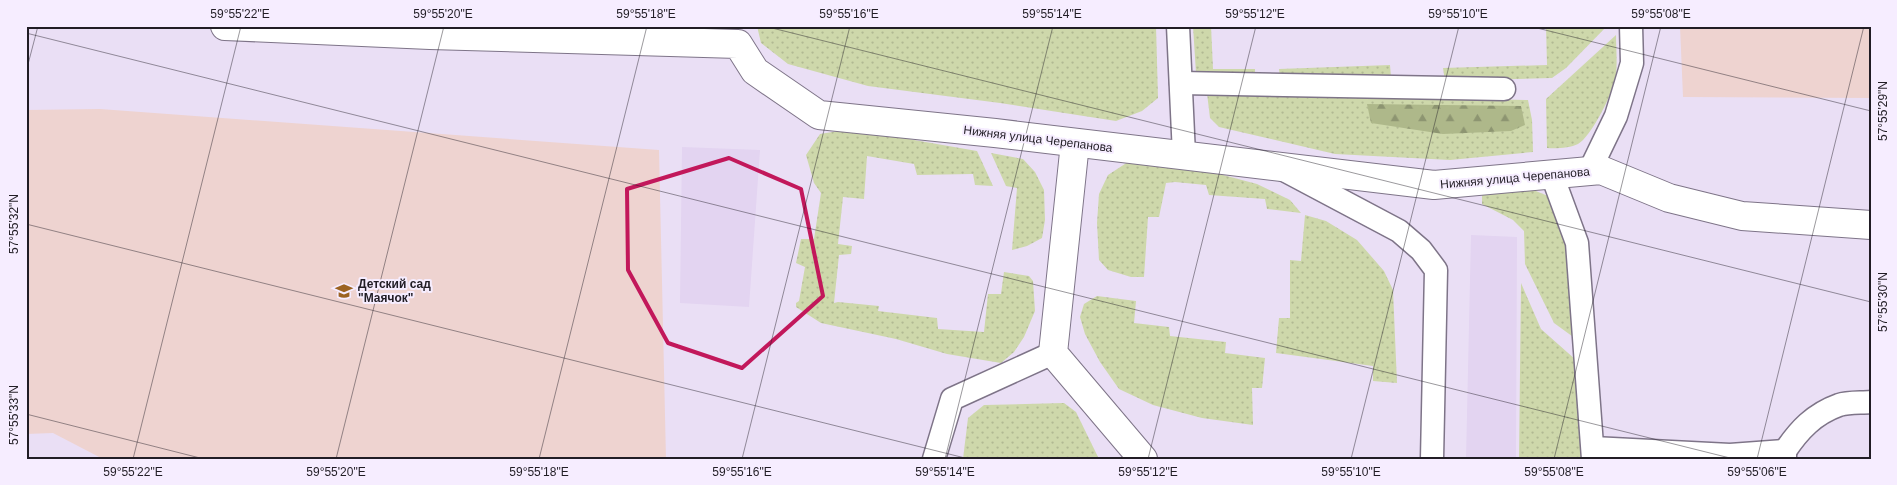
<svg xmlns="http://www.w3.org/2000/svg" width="1897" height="485" font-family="Arial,sans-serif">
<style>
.built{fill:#e3d4f1}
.education{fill:#eed3d0}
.grass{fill:url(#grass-dots)}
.forest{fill:url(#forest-firs)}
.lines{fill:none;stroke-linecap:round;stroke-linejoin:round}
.service-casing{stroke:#7e7488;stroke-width:25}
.minor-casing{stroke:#7e7488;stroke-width:30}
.service{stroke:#fff;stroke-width:22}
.minor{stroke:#fff;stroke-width:28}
.marked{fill:none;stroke:#c2185b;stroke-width:4;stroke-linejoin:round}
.ticks{fill:none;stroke:#211d25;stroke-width:1;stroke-opacity:0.45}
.labels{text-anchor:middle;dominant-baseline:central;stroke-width:4;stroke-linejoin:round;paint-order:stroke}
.street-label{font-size:12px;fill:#211d25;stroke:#f6edff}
.poi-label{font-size:12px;font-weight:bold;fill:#211d25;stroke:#f6edff;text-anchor:start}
.neatline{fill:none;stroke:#211d25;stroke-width:2}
.ticks-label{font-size:12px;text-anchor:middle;fill:#211d25}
</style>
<defs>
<pattern id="grass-dots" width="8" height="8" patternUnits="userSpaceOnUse" patternTransform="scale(1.25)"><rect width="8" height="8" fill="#ced8ab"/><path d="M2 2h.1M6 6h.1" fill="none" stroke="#b1b993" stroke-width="1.8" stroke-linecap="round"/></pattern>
<pattern id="forest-firs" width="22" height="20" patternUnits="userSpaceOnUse" patternTransform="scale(1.25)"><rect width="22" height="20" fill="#aeb88a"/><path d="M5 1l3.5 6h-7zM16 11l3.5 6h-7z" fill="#8d9571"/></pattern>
</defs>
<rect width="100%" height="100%" fill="#eadff5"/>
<g class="built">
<polygon points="682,147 760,150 749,307 680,303"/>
<polygon points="1471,235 1517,237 1516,459 1466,459"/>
</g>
<g class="education">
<polygon points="1680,26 1871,26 1871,98 1683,97"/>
<polygon points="100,109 659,150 666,459 103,459 53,433 26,434 26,110"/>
</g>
<g class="grass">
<polygon points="757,26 1156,26 1158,98 1142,111 1116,121 1000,103 868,86 788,64 761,43"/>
<polygon points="1193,26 1211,26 1213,69 1255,69 1255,79 1196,73"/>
<polygon points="1546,26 1607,26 1566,68 1552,78 1445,81 1443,68 1547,65"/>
<path d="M1616,35C1616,49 1618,67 1615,81C1611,96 1591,137 1578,144C1570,148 1556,149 1547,148L1546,99Z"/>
<polygon points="1390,65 1391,77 1280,79 1279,69"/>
<polygon points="1207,93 1528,100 1532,120 1533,152 1450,160 1335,154 1219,127 1210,118"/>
<polygon points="851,129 977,151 993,186 975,185 973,174 917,175 914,164 867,156 864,199 843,197 838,244 852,246 851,254 839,255 834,303 838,302 879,306 878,311 937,318 938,329 984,332 988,294 1001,294 1004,272 1029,276 1033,281 1035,311 1024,337 1014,352 1001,363 947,354 896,339 821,323 796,307 796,303 799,301 805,267 796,263 801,239 814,239 821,193 814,183 806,155 820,134"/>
<polygon points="991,153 1023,159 1035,172 1044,190 1045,220 1042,238 1027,246 1012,250 1017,188 1006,186"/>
<polygon points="1155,157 1257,184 1290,200 1301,213 1267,209 1265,199 1209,195 1206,185 1175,182 1166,183 1159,217 1148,217 1144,277 1131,277 1108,270 1099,260 1097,223 1099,194 1108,175 1131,160"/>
<polygon points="1531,189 1548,196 1564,229 1576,339 1554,323 1525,264 1524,231 1513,220 1482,204 1482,195"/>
<polygon points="1305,215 1326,221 1357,240 1384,271 1393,290 1397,383 1373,381 1373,366 1276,353 1279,318 1290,318 1290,260 1301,261"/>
<polygon points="1521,283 1541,329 1576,360 1582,459 1519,459"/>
<polygon points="1097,296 1136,301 1134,323 1169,327 1170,336 1226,342 1225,353 1265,358 1262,388 1252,388 1253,425 1202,418 1153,405 1119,389 1100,362 1085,334 1080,317 1084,304"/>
<polygon points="1064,403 1076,412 1099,459 963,459 968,418 984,405"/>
</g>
<polygon class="forest" points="1367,104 1521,106 1525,125 1511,131 1443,134 1371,123"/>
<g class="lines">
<g class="service-casing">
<g id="service">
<polyline points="1178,26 1184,155"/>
<polyline points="1181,83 1504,89"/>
<polyline points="1284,170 1399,231 1421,250 1436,270 1432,459"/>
<polyline points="1589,172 1616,116 1632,63 1631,26"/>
<polyline points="1552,175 1577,243 1593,459"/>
<polyline points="1593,448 1730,455 1785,451 1785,459"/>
<path d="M1785,451C1799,430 1814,414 1839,405C1848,402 1861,403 1871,402"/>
<polyline points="934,459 952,399 1053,353"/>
</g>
</g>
<g class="minor-casing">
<g id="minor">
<polyline points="225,26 430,35 738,44 755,71 819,115 995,133 1434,185 1601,170 1669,198 1742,216 1871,225"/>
<polyline points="1075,143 1053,353 1143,459"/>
</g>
</g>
<use href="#service" class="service"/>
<use href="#minor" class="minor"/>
</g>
<path class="marked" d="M729,158L801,189L823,296L742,368L668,343L628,270L627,189Z"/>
<path class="ticks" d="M764,26L1871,302M1529,26L1871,111M26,33L1734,459M26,72L38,26M26,224L969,459M26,414L204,459M133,459L241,26M336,459L444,26M539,459L647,26M742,459L850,26M945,459L1053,26M1148,459L1256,26M1351,459L1459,26M1554,459L1661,26M1757,459L1864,26"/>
<defs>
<g id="school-bare" transform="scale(1.35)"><path d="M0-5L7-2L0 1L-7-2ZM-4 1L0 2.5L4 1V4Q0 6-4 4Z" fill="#9c6321" stroke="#f6edff" stroke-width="2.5" paint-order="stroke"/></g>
</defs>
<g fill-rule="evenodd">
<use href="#school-bare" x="344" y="291"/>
</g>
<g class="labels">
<g class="street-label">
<text transform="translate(1038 139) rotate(7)">Нижняя улица Черепанова</text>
<text transform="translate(1515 178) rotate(-5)">Нижняя улица Черепанова</text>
</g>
<g class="poi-label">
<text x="358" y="284">Детский сад<tspan x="358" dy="14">"Маячок"</tspan></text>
</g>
</g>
<rect width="1897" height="485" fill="none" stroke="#f6edff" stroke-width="55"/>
<rect x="28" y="28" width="1842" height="430" class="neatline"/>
<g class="ticks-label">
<text x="240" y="18">59°55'22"E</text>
<text x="443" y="18">59°55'20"E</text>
<text x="646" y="18">59°55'18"E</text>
<text x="849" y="18">59°55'16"E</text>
<text x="1052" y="18">59°55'14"E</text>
<text x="1255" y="18">59°55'12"E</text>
<text x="1458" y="18">59°55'10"E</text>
<text x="1661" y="18">59°55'08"E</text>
<text transform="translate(1883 111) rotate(-90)" y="4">57°55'29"N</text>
<text transform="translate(14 224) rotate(-90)" y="4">57°55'32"N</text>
<text transform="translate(1883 302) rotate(-90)" y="4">57°55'30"N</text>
<text transform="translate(14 415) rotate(-90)" y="4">57°55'33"N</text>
<text x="133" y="476">59°55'22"E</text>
<text x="336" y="476">59°55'20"E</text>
<text x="539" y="476">59°55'18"E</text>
<text x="742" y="476">59°55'16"E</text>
<text x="945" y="476">59°55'14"E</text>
<text x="1148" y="476">59°55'12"E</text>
<text x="1351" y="476">59°55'10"E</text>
<text x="1554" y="476">59°55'08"E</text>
<text x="1757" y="476">59°55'06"E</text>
</g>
</svg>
